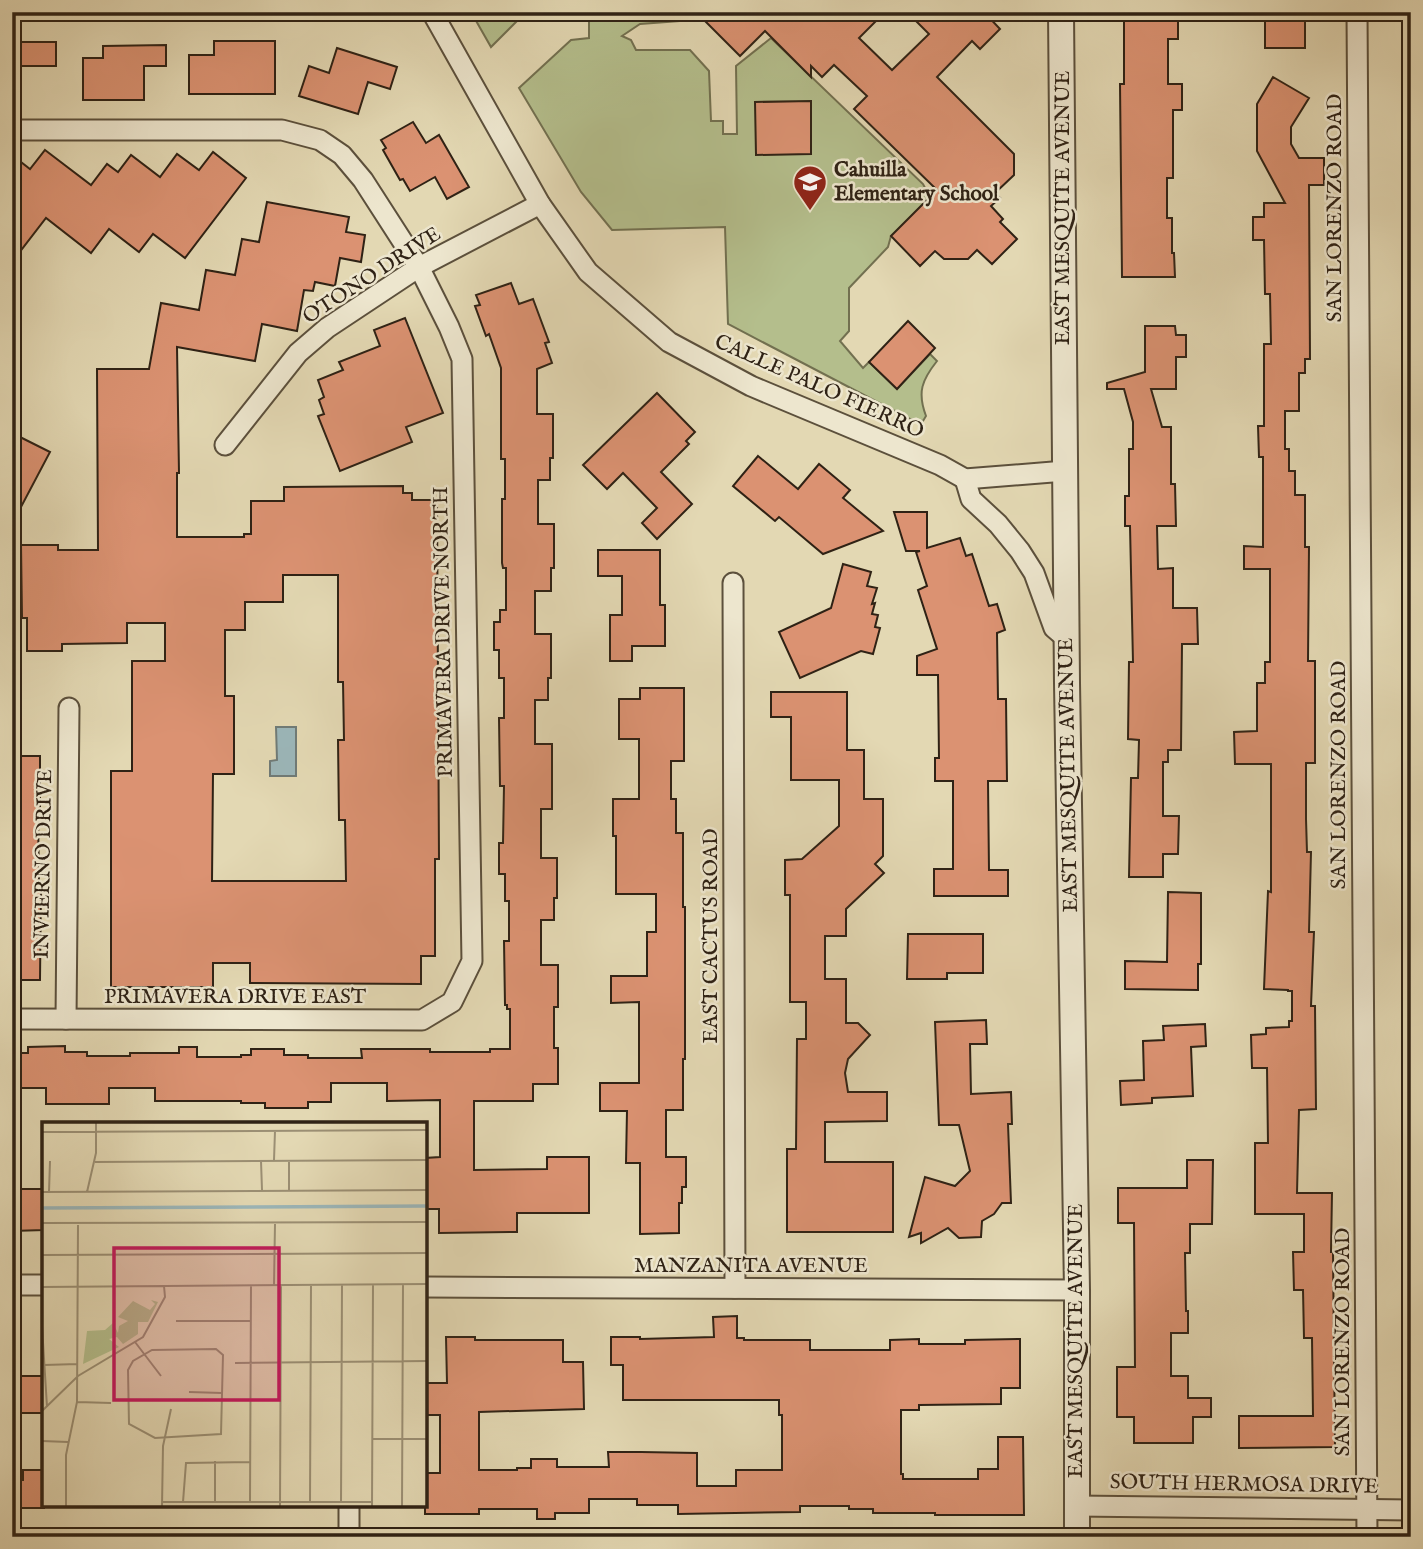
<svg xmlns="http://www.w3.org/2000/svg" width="1423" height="1549" font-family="'IM FELL English',serif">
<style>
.green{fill:#b4be8c;stroke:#727050;stroke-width:2}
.water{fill:#9bb6b9;stroke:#707b77;stroke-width:2}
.building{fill:#db9272;stroke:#2f2215;stroke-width:2;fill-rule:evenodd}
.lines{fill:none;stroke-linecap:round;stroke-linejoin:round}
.minor-casing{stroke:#5c503c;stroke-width:23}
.tertiary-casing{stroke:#5c503c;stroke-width:28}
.minor{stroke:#ede6ce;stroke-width:19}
.tertiary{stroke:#ede6ce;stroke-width:24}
.labels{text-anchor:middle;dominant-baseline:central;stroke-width:5;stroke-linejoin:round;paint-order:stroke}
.poi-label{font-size:21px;font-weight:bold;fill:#2f2215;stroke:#ede6ce;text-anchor:start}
.street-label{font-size:21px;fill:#2f2215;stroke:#ede6ce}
.inset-river{fill:none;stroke:#9bb6b9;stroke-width:3.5}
.inset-road{fill:none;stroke:#9b8f74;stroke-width:2}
.view{fill:#c2185b;fill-opacity:0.15;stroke:#c2185b;stroke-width:3.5}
.inset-edge{fill:none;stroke:#2f2215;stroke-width:3.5}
</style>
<rect width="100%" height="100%" fill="#e3d8b3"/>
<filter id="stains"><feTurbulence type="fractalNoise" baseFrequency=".00286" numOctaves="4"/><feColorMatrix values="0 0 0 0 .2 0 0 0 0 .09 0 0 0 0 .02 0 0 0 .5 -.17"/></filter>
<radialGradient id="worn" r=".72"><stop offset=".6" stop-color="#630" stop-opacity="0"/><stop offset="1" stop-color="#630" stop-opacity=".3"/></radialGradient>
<g class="green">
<polygon points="471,12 526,12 491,47"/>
<path d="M589,12H697L693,20L640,24L622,36L631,40L636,50H690L709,71L711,121H723V134H737L736,66L771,38L923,184L930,197L891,236L888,247L849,288V331L840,341L863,368L869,362L897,389L930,354L937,361C922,380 917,392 926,416L923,421L910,419L728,324L725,227L612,230L581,192L519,88L571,40L589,38Z"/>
</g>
<polygon class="water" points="276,727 296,727 296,776 270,776 270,761 277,760"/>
<g class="building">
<polygon points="696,12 885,12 859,38 892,70 929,34 907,12 984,12 1000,29 980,49 972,41 937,77 1014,154 1014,175 995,193 1000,198 991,206 1003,219 1000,222 1017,239 992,264 977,250 968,259 944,259 935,251 920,266 891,236 937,190 854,109 867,96 834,65 822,77 811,66 811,77 765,31 740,56"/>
<polygon points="1124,12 1178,12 1178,39 1168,39 1168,84 1182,84 1182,110 1173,110 1173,178 1167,178 1167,218 1172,218 1172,253 1174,253 1175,277 1122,277 1120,84 1124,84"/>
<rect x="1265" y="12" width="40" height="36"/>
<polygon points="214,41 275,41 275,94 189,94 189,55 214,55"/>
<rect x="12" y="42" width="44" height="24"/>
<polygon points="166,45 166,66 144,66 144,100 83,100 83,58 103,58 103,46"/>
<polygon points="337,48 397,67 390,89 368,82 358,114 299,96 309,66 329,73"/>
<polygon points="1273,77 1309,98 1291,127 1291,144 1299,158 1324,158 1324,185 1309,185 1310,359 1305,359 1305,373 1299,373 1299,411 1285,411 1285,449 1289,449 1289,471 1295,471 1295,495 1305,495 1305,547 1309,547 1308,661 1315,661 1315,763 1306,763 1306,819 1307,852 1311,852 1309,932 1314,932 1311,1006 1315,1006 1316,1109 1299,1110 1297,1193 1332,1193 1331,1252 1333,1252 1335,1447 1239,1448 1239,1416 1313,1416 1312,1338 1304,1338 1303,1290 1294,1290 1293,1252 1304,1252 1304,1214 1255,1214 1255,1143 1268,1143 1267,1068 1252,1068 1251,1035 1266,1034 1266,1028 1289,1027 1289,1021 1292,1021 1292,991 1288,991 1288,990 1264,989 1268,891 1271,892 1271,764 1235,764 1234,732 1257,731 1257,683 1265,683 1265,662 1270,662 1270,569 1244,569 1244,546 1263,547 1263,457 1259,457 1258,426 1264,426 1264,344 1271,344 1270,294 1265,294 1264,240 1253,240 1253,217 1264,217 1264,203 1285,203 1257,151 1257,104"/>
<polygon points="811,101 811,154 756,155 755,102"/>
<polygon points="413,122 426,143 439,135 469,187 447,199 435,177 410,191 403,179 400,180 383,150 386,148 381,140"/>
<polygon points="45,150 91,185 107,164 118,172 131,155 160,177 177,154 199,170 213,152 246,178 185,258 153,234 139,252 109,229 91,253 46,218 12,262 12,155 30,169"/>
<path d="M267,202L349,217L346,232L365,235L361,262L340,258L335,286L315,282L313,291L304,290L297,331L262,324L255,361L177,347L179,473H177V537H244V534H251V501H284V487L403,486V493H412V500H437L439,859H435V956H421V984L250,983V963H213V987H111V771H132V661H165V623H127V643L62,644V651H27V618H22L21,545H58V550H98L97,369H149L161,303L199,310L206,270L235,275L242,239L259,242ZM283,575H338V682H343L344,740H338L339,820H345L346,881H212L213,774H234V696H225V630H245V602H283Z"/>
<polygon points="511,283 519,304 533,299 549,342 545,343 552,363 537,369 537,414 553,414 553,458 550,458 550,480 538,480 538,524 554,524 554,568 551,568 551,591 535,591 535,634 551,634 551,678 548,678 548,700 535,700 535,744 552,744 552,809 541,809 541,858 557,858 557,898 554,898 554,920 541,920 541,965 558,965 558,1007 554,1007 554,1048 558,1048 558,1084 533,1084 533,1101 474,1101 474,1170 547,1169 547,1157 589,1157 589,1213 517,1213 517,1232 439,1233 439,1209 425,1209 425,1158 440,1157 440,1100 387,1101 387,1083 331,1083 331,1102 308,1102 308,1108 265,1108 265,1103 241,1103 241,1101 155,1101 155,1088 109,1088 109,1104 46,1104 46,1088 21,1088 21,1053 28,1053 28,1047 65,1046 65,1052 87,1052 87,1056 130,1056 130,1053 179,1053 179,1047 197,1047 197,1057 241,1057 241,1055 251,1055 251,1049 284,1049 284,1055 308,1055 308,1058 362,1058 361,1049 430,1049 430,1052 490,1052 490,1049 510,1049 510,1009 507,1009 507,1005 505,1005 504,941 509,941 509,901 505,901 505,874 499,874 499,843 503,843 504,786 500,786 499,718 504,718 504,678 499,678 499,650 494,650 494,622 500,622 500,610 506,610 506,568 503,568 502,563 502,499 505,499 505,459 501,459 501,368 489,334 486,336 475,306 480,305 476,295"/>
<polygon points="405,318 443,413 406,427 412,442 340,471 318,416 324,414 319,400 324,397 318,380 343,370 339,362 380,346 374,330"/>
<polygon points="908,321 935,348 897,389 869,362"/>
<polygon points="1145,326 1175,326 1176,335 1186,335 1186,357 1176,357 1176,389 1151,389 1162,427 1171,427 1171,484 1175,484 1176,526 1157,526 1158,569 1173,568 1173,608 1197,608 1198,644 1182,644 1181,750 1168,750 1168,762 1163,762 1163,816 1179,816 1178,854 1163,854 1163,877 1129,877 1131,778 1138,778 1139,740 1128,739 1129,662 1133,662 1130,526 1125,526 1125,496 1129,496 1129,449 1133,449 1133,422 1124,389 1107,389 1107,383 1145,372"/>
<polygon points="657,393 695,432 686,441 689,444 661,472 692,504 657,539 642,523 657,508 623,473 607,489 583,465"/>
<polygon points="12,433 50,452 12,524"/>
<polygon points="758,456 798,489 819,464 850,490 843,498 883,531 823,554 779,517 775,521 733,486"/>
<polygon points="894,512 927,512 927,548 960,538 966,556 972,554 989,606 997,604 1005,630 997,633 998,699 1006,699 1007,781 988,781 989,870 1008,870 1008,896 934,896 934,869 953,869 953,781 935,781 935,758 939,758 938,675 917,675 917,656 937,649 918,590 927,586 916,552 920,551 906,551"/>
<polygon points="598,550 660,550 660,605 665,605 665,646 632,646 632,661 610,661 610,615 622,615 622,576 598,576"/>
<polygon points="843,564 871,572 867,586 877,588 872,604 875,603 872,614 878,615 875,627 880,628 873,654 861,651 800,678 779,632 831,608"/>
<polygon points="640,688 684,688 684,761 671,761 671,799 676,799 676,833 683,833 683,907 685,907 685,1059 683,1059 683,1110 666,1110 666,1157 686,1157 686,1187 682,1187 682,1203 679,1203 679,1233 640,1234 640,1163 626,1163 627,1111 600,1111 600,1083 639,1083 639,1002 611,1003 611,976 647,976 647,932 656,932 656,894 616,894 616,836 613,836 613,799 639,799 639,739 619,739 619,699 640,699"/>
<polygon points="771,692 847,692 847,750 864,750 864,799 883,799 883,856 875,864 884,873 846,909 846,936 825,936 825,979 846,979 846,1023 858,1023 870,1035 848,1059 845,1073 848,1092 887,1092 887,1121 825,1122 825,1162 893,1162 893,1232 787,1232 787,1149 796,1149 797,1039 806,1039 806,1002 790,1002 790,895 785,895 785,860 802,859 839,826 839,780 791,780 791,717 771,717"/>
<polygon points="12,756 40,756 40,813 38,813 39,887 41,887 40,980 12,980"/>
<polygon points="1168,892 1201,893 1201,964 1198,964 1198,990 1125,989 1125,961 1167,962"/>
<polygon points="908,934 983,934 983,973 947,973 947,979 907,979"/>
<polygon points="986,1020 987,1044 970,1044 971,1094 1011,1092 1012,1124 1008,1124 1011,1203 1002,1203 994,1214 982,1221 981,1237 959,1238 948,1228 921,1243 921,1233 909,1237 925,1177 955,1186 970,1171 959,1125 939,1125 935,1022"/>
<polygon points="1205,1024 1206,1046 1191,1047 1193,1096 1152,1098 1152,1103 1121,1105 1120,1081 1144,1080 1143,1041 1164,1040 1163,1026"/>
<polygon points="1187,1160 1213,1160 1212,1224 1190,1224 1190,1253 1185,1253 1186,1311 1188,1311 1188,1333 1171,1333 1171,1376 1188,1376 1188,1398 1211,1398 1211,1417 1193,1417 1193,1443 1134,1443 1134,1417 1117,1417 1117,1367 1135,1367 1134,1223 1118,1223 1118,1188 1187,1188"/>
<polygon points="12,1189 44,1189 44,1230 12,1231"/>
<polygon points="737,1316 737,1338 744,1338 744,1340 810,1340 810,1350 890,1350 890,1340 919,1339 919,1344 965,1344 965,1340 1020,1339 1020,1388 1001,1388 1001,1404 919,1405 919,1410 901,1410 901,1474 903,1474 903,1479 978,1479 978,1469 998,1469 998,1437 1023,1437 1024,1515 935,1515 935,1513 873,1513 873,1509 849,1509 849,1506 800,1506 800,1512 678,1514 678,1505 637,1505 637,1499 589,1499 589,1513 555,1513 555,1519 537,1519 537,1509 479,1509 479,1514 425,1514 425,1473 440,1473 440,1415 425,1415 425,1383 447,1383 446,1337 475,1337 475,1340 563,1340 563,1362 583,1362 584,1409 479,1412 479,1470 517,1470 517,1468 531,1468 531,1459 557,1459 557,1467 609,1467 608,1452 641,1452 697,1453 697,1486 736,1486 736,1470 782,1470 782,1415 779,1415 779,1400 623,1400 623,1365 611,1365 611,1337 640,1337 640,1339 714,1337 713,1317"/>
<rect x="12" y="1376" width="32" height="37"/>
<polygon points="23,1470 44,1470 44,1508 12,1508 12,1480 23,1480"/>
</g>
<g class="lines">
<g class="minor-casing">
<g id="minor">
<polyline points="432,12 540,204 588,272 669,342 751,386 940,465 965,479 1065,471"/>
<polyline points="1357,12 1367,1537"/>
<polyline points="12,130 282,130 320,140 342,155 363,180 419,267 449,327 462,359 472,961 452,1002 422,1020 12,1019"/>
<polyline points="225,445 298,353 327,328 419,267 540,204"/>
<polyline points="965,479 971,499 998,524 1020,551 1034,573 1054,628 1067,639"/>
<polyline points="733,583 735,1288"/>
<polyline points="66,1019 69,708"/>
<polyline points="12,1285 44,1285"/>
<polyline points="425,1287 1077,1290"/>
<polyline points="349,1505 349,1537"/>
<polyline points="1076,1506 1411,1510"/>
</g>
</g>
<g class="tertiary-casing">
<polyline id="tertiary" points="1061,12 1067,683 1077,1290 1077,1537"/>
</g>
<use href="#minor" class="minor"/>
<use href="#tertiary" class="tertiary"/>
</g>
<defs>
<g id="school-pin" transform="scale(1.75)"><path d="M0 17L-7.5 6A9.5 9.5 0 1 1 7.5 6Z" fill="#8f2418" stroke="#ede6ce"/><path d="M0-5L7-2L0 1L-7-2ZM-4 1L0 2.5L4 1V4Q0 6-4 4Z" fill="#fff"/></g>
</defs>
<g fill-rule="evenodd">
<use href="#school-pin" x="810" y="182"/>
</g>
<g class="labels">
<g class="poi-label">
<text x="834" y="170">Cahuilla<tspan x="834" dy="24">Elementary School</tspan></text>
</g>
<g class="street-label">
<text transform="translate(1063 208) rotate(-90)">EAST MESQUITE AVENUE</text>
<text transform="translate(1335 208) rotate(-90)">SAN LORENZO ROAD</text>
<text transform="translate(372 276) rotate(-33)">OTONO DRIVE</text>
<text transform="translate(819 387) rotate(24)">CALLE PALO FIERRO</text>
<text transform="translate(444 632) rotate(-91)">PRIMAVERA DRIVE NORTH</text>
<text transform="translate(1069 775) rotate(-91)">EAST MESQUITE AVENUE</text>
<text transform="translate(1339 775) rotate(-90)">SAN LORENZO ROAD</text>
<text transform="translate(44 864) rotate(-89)">INVIERNO DRIVE</text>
<text transform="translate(711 936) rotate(-90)">EAST CACTUS ROAD</text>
<text x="235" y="997">PRIMAVERA DRIVE EAST</text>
<text x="751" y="1266">MANZANITA AVENUE</text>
<text transform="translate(1076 1341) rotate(-90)">EAST MESQUITE AVENUE</text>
<text transform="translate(1343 1342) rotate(-90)">SAN LORENZO ROAD</text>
<text transform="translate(1244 1485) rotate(1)">SOUTH HERMOSA DRIVE</text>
</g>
</g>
<g transform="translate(42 1122)">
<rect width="385" height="385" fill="#e3d8b3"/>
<path d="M109,178L116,180L106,200H96V212L81,222L75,215L67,217L77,225L41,242L45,209L63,208L71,201L76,211L77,204L86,199L76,195L91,179L108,188L113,182Z" fill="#b4be8c"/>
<path class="inset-river" d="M0,86L385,84"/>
<path class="inset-road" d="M0,10L385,8M232,38L233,9M219,39L220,68M247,39V68M53,40L385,38M0,70L385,68M7,70L8,39M45,70L54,31V1M0,101L385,100M0,133L385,131M232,163L233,102M0,165L385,162M134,199H209M0,204L5,285M93,220L119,254M174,227L181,233L179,312L113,316L87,302L86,248L91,239L110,228ZM193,241L385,239M2,243L36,242M147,270L180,271M35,280L69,281M0,289L36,254L101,215L123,175L122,164M330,317H385M0,319L26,320M173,379V339M120,380H330M141,380L144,341L208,340M208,380L209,163M268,380L269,163M299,380L300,162M24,384V333L35,280L36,103M120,384L121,324L129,287M238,384L239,163M330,384L331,162M360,384L361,162"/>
<path class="view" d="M72,126H237V278H72Z"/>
<rect width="385" height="385" class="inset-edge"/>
</g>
<rect width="1423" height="1549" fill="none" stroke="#e3d8b3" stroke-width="42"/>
<rect x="14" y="14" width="1395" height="1521" fill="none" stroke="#2f2215" stroke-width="3.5"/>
<rect x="21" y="21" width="1381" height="1507" fill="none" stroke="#2f2215" stroke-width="2"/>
<rect width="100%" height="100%" filter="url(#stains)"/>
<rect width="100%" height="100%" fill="url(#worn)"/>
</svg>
